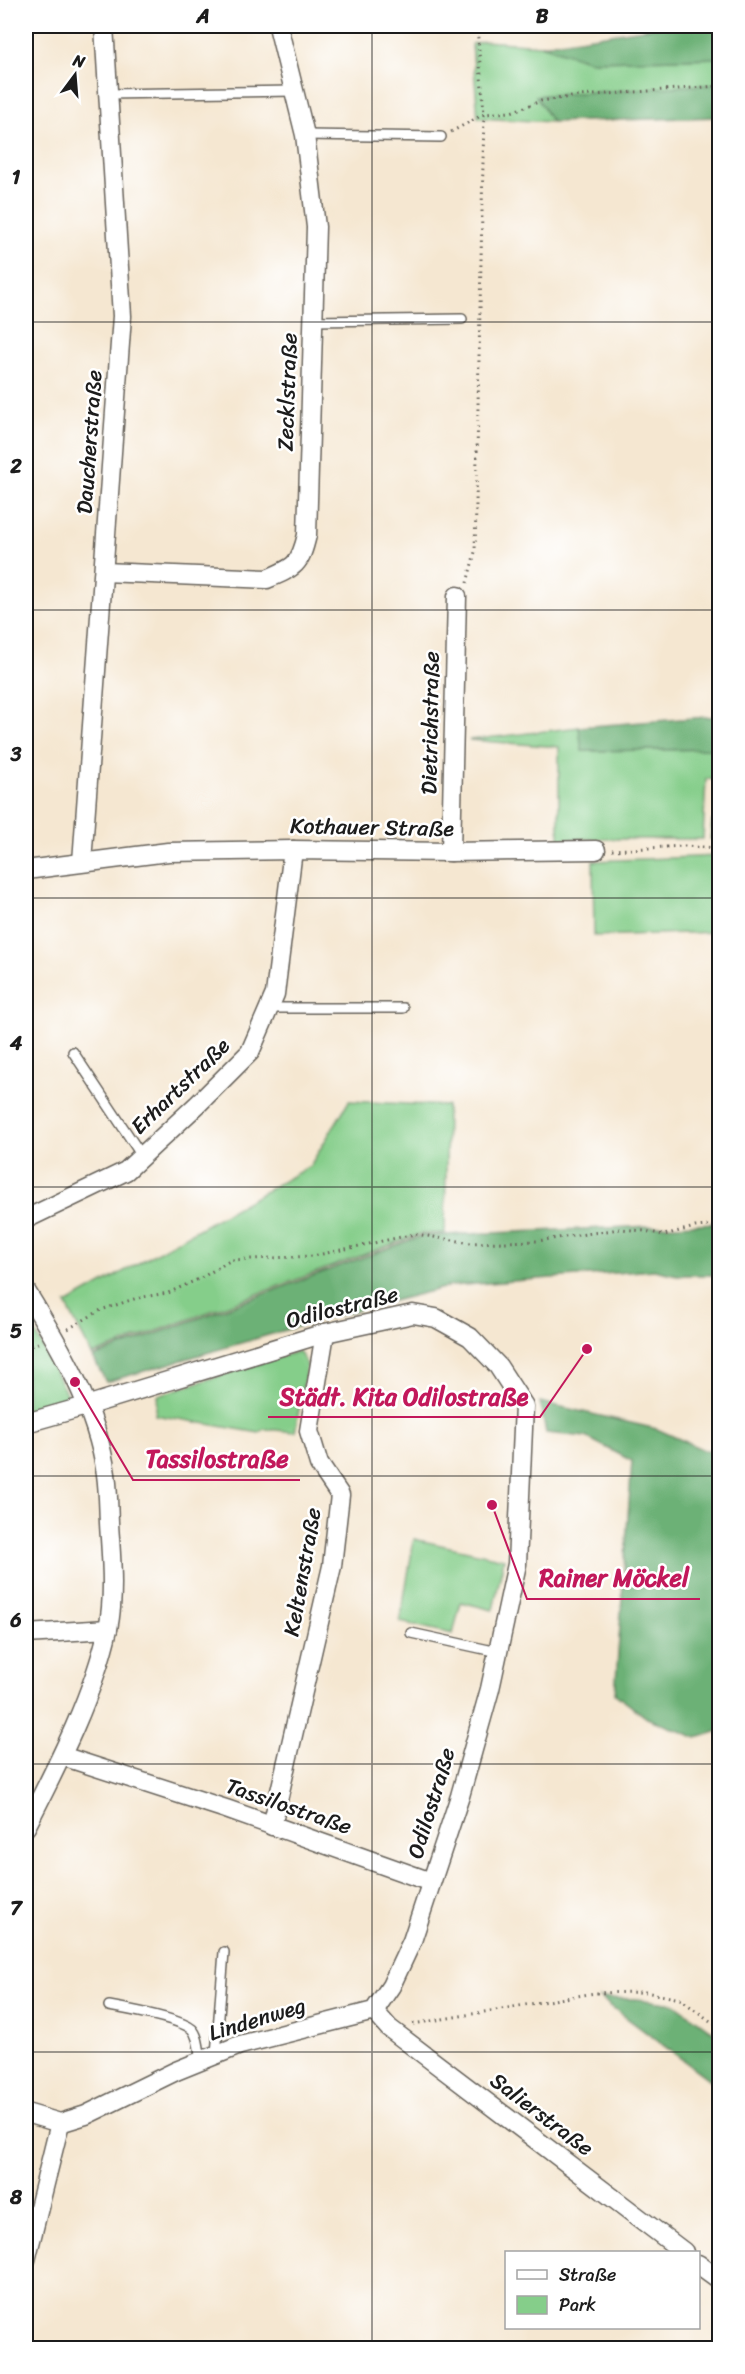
<svg xmlns="http://www.w3.org/2000/svg" width="745" height="2374" font-family="Sriracha,sans-serif">
<style>
.green{fill:#85ce8a;stroke:#507553;stroke-width:1.5}
.forest{fill:#6cb176;stroke:#446649;stroke-width:1.5}
.lines{fill:none;stroke-linecap:round;stroke-linejoin:round}
.stream{stroke:#67c4e5;stroke-width:5}
.lane-casing{stroke:#68635b;stroke-width:12}
.street-casing{stroke:#68635b;stroke-width:21}
.path{stroke:#68635b;stroke-width:3;stroke-dasharray:1.5 4.5;stroke-linecap:butt}
.lane{stroke:#fff;stroke-width:9}
.street{stroke:#fff;stroke-width:18}
.grid{fill:none;stroke:#1c1c1c;stroke-width:1.5;stroke-opacity:0.55}
.labels{text-anchor:middle;dominant-baseline:central;stroke-width:5;stroke-linejoin:round;paint-order:stroke}
.street-label{font-size:22px;fill:#1c1c1c;stroke:#fff}
.leader{fill:none;stroke:#c2185b;stroke-width:2}
.callout-dot{fill:#c2185b;stroke:#fff;stroke-width:2}
.callout-label{font-size:24px;text-anchor:middle;font-weight:bold;fill:#c2185b;stroke:#fff;stroke-width:5;stroke-linejoin:round;paint-order:stroke}
.neatline{fill:none;stroke:#1c1c1c;stroke-width:2}
.grid-label{font-size:20px;text-anchor:middle;font-weight:bold;fill:#1c1c1c}
</style>
<rect width="100%" height="100%" fill="#fff"/>
<filter id="ink" filterUnits="userSpaceOnUse"><feTurbulence type="fractalNoise" baseFrequency=".0167" numOctaves="2"/><feDisplacementMap in="SourceGraphic" scale="12" xChannelSelector="R" yChannelSelector="G"/><feConvolveMatrix kernelMatrix="1 2 1 2 8 2 1 2 1" color-interpolation-filters="sRGB"/></filter>
<filter id="wash" filterUnits="userSpaceOnUse"><feTurbulence type="fractalNoise" baseFrequency=".008" numOctaves="4" result="noise"/><feDisplacementMap in="SourceGraphic" scale="24" xChannelSelector="R" yChannelSelector="G"/><feGaussianBlur stdDeviation="1.35" result="paint"/><feColorMatrix in="noise" values="0 0 0 0 0 0 0 0 0 0 0 0 0 0 0 0 0 1.4 0 .05"/><feComposite in="paint" operator="in"/></filter>
<g filter="url(#wash)">
<rect width="100%" height="100%" fill="#f5e7d1"/>
<g class="green">
<polygon points="483,41 541,45 591,61 719,58 719,85 536,96 552,122 478,118 472,44"/>
<polygon points="579,727 583,751 719,749 719,780 706,779 703,839 559,839 559,747 469,740"/>
<polygon points="712,821 719,822 719,840 710,839"/>
<polygon points="719,856 719,932 594,936 593,861"/>
<polygon points="349,1101 447,1106 445,1233 420,1234 92,1355 66,1304 310,1166"/>
<polygon points="30,1322 70,1401 26,1412 26,1323"/>
<polygon points="299,1351 307,1365 295,1432 265,1429 259,1433 155,1415 158,1395"/>
<polygon points="414,1539 504,1559 493,1610 461,1602 453,1634 400,1622"/>
</g>
<g class="forest">
<polygon points="662,26 719,26 719,58 591,61 541,45"/>
<polygon points="719,84 719,117 552,122 536,96"/>
<polygon points="719,716 719,749 582,751 579,727"/>
<polygon points="719,1223 719,1275 677,1275 654,1270 451,1286 331,1317 106,1382 93,1357 421,1236"/>
<polygon points="540,1402 657,1429 706,1451 719,1450 719,1731 697,1738 647,1718 615,1694 632,1461 586,1437 546,1433"/>
<polygon points="600,1998 637,1999 675,2004 719,2036 719,2087"/>
</g>
<g class="lines">
<polyline class="stream" points="716,1257 720,1257"/>
</g>
</g>
<g filter="url(#ink)">
<g class="lines">
<g class="lane-casing">
<g id="lane">
<polyline points="108,94 294,91"/>
<polyline points="305,135 441,137"/>
<polyline points="313,321 462,319"/>
<polyline points="269,1008 403,1008"/>
<polyline points="73,1052 142,1156"/>
<polyline points="411,1633 498,1652"/>
<path d="M109,2006C126,2009 180,2019 192,2029C199,2036 199,2051 201,2061"/>
<polyline points="216,2055 224,1952"/>
</g>
</g>
<g class="street-casing">
<g id="street">
<path d="M104,572L267,579C295,567 300,565 307,535L316,227L305,135L278,26"/>
<polyline points="451,852 457,596"/>
<polyline points="82,862 122,316 104,26"/>
<polyline points="26,870 168,852 293,850 451,852 596,850"/>
<polyline points="26,1219 126,1171 198,1104 250,1052 275,994 293,850"/>
<path d="M26,1291C60,1346 97,1409 106,1474C109,1495 108,1517 110,1538C112,1568 114,1599 108,1629C93,1697 57,1766 26,1827"/>
<polyline points="26,1423 86,1406 325,1333 413,1314 436,1318 470,1337 498,1366 524,1406 517,1564 490,1689 460,1796 412,1941 391,1986 374,2011 240,2045 176,2071 86,2115 60,2123 26,2113"/>
<polyline points="26,1634 108,1629"/>
<polyline points="62,1756 226,1809 431,1882"/>
<polyline points="272,1826 332,1566 340,1495 319,1464 309,1431 325,1333"/>
<polyline points="374,2011 389,2028 684,2252"/>
<polyline points="26,2260 60,2123"/>
<polyline points="698,2264 720,2280"/>
</g>
</g>
<g class="path">
<polyline points="451,132 484,114 511,112 541,101 579,96 720,86"/>
<polyline points="467,583 475,552 484,114 477,26"/>
<polyline points="612,850 684,846 720,848"/>
<polyline points="68,1329 101,1310 137,1298 168,1293 201,1278 231,1260 313,1256 415,1234 471,1243 537,1241 620,1229 645,1231 664,1235 695,1227 720,1225"/>
<polyline points="26,1348 38,1343"/>
<polyline points="413,2024 595,1993 645,1992 680,1999 720,2028"/>
</g>
<use href="#lane" class="lane"/>
<use href="#street" class="street"/>
</g>
</g>
<path class="grid" d="M372,26V2348M26,322H720M26,610H720M26,898H720M26,1187H720M26,1476H720M26,1764H720M26,2052H720"/>
<g class="labels">
<g class="street-label">
<text transform="translate(287 392) rotate(-88)">Zecklstraße</text>
<text transform="translate(89 442) rotate(-86)">Daucherstraße</text>
<text transform="translate(430 723) rotate(-89)">Dietrichstraße</text>
<text transform="translate(372 827) rotate(1)">Kothauer Straße</text>
<text transform="translate(180 1086) rotate(-44)">Erhartstraße</text>
<text transform="translate(342 1307) rotate(-14)">Odilostraße</text>
<text transform="translate(302 1572) rotate(-80)">Keltenstraße</text>
<text transform="translate(431 1803) rotate(-73)">Odilostraße</text>
<text transform="translate(289 1806) rotate(19)">Tassilostraße</text>
<text transform="translate(257 2019) rotate(-17)">Lindenweg</text>
<text transform="translate(542 2114) rotate(37)">Salierstraße</text>
</g>
</g>
<path class="leader" d="M587 1349L540 1417H268M75 1382L133 1480H300M492 1505L527 1599H700"/>
<g class="callout-dot">
<circle cx="587" cy="1349" r="6"/>
<circle cx="75" cy="1382" r="6"/>
<circle cx="492" cy="1505" r="6"/>
</g>
<g class="callout-label">
<text x="404" y="1405">Städt. Kita Odilostraße</text>
<text x="217" y="1467">Tassilostraße</text>
<text x="614" y="1586">Rainer Möckel</text>
</g>
<rect width="745" height="2374" fill="none" stroke="#fff" stroke-width="66"/>
<rect x="505" y="2251" width="195" height="78" fill="#ffffff" stroke="#a4a4a4" stroke-width="1.5"/>
<rect x="517" y="2270" width="30" height="9" fill="#ffffff" stroke="#a4a4a4" stroke-width="1.5"/>
<text x="559" y="2281" font-size="18" fill="#1c1c1c">Straße</text>
<rect x="517" y="2296" width="30" height="18" fill="#85ce8a" stroke="#a4a4a4" stroke-width="1.5"/>
<text x="559" y="2311" font-size="18" fill="#1c1c1c">Park</text>
<g transform="translate(75 75) rotate(16)" stroke="#ffffff" stroke-width="4.5" paint-order="stroke">
<path d="M0-4.5L10 22L0 15L-10 22Z" fill="#1c1c1c"/>
<text y="-9" font-size="16" font-weight="bold" text-anchor="middle" fill="#1c1c1c">N</text>
</g>
<rect x="33" y="33" width="679" height="2308" class="neatline"/>
<g class="grid-label">
<text x="203" y="23">A</text>
<text x="542" y="23">B</text>
<text x="16" y="184">1</text>
<text x="16" y="473">2</text>
<text x="16" y="761">3</text>
<text x="16" y="1050">4</text>
<text x="16" y="1338">5</text>
<text x="16" y="1627">6</text>
<text x="16" y="1915">7</text>
<text x="16" y="2204">8</text>
</g>
</svg>
